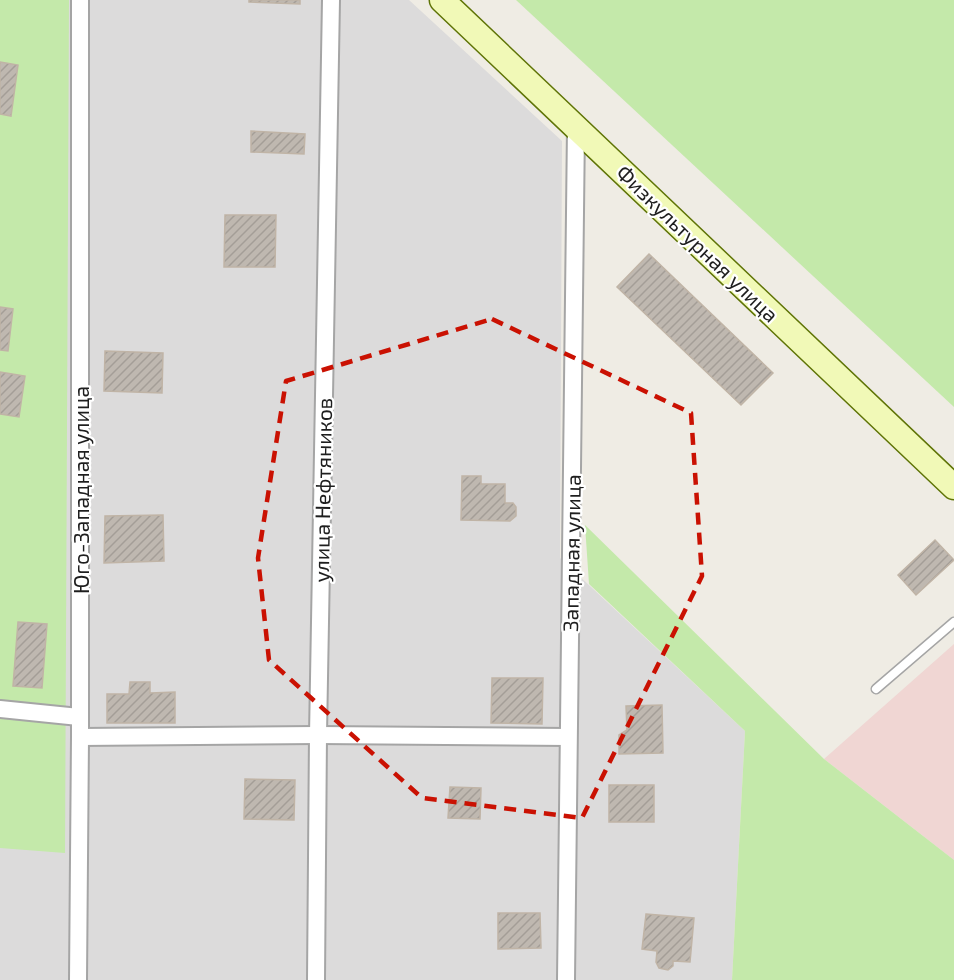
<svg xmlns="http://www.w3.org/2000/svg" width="954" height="980" font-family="'Exo 2',sans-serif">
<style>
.residential{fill:#dcdbdb}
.commercial{fill:#f0d6d3}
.grass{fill:#c4e9aa}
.building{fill:url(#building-hatch);stroke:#c0b4a6;stroke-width:1.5}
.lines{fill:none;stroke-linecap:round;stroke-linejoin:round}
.service-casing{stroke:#a5a5a5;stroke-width:11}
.minor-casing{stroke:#a5a5a5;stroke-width:20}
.secondary-casing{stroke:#5f7406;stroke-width:27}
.service{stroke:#fff;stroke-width:8}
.minor{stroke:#fff;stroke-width:16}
.secondary{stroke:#f1f9b7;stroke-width:24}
.marked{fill:none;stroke:#ca1102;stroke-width:4.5;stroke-dasharray:12 8;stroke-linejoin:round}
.labels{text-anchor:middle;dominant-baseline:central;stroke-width:4.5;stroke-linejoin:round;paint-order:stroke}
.street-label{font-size:21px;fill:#1e1e1e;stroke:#fff}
</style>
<defs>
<pattern id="building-hatch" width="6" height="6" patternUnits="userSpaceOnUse" patternTransform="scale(1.5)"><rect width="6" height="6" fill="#bfb8b0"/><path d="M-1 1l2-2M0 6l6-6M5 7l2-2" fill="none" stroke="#a49e97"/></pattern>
</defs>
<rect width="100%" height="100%" fill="#efece4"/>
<polygon class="residential" points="0,0 409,0 562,141 560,558 745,731 732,980 0,980"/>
<polygon class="commercial" points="954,644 954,860 824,759"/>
<g class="grass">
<polygon points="0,0 69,0 65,853 0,848"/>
<polygon points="516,0 954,0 954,407"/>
<polygon points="585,525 824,759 954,860 954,980 732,980 745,731 589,584"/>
</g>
<g class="building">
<polygon points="249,0 300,0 300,4 249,2"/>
<polygon points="0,62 18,65 11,116 0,114"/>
<polygon points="251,131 305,134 304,154 251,152"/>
<polygon points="225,215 276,215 275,267 224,267"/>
<polygon points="649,254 773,373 741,405 617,287"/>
<polygon points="0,307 13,309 8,351 0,350"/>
<polygon points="105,351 163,353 162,393 104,391"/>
<polygon points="0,372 25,376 19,417 0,414"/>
<polygon points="462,476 481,476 481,484 505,484 505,503 513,503 516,507 516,516 510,521 461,520"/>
<polygon points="163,515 164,561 104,563 105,516"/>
<polygon points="935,540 954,560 916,595 898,575"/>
<polygon points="18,622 47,624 42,688 13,686"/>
<polygon points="492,678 543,678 542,724 491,723"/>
<polygon points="130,682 150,682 150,693 175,692 175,723 107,723 107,694 129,694"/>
<polygon points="662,705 663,753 619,754 619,735 627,730 626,706"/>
<polygon points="245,779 295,780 294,820 244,819"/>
<rect x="609" y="785" width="45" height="37"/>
<polygon points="450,787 481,788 480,819 448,818"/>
<polygon points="498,913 540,913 541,948 498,949"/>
<polygon points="646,914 694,918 690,962 673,961 673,966 668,970 659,968 656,962 657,951 642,949"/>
</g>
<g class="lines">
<g class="service-casing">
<polyline id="service" points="876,689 954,622"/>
</g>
<g class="minor-casing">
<g id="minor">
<polyline points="0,709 79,717"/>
<polyline points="80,737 318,735 568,737"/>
<polyline points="78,980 80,737 80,0"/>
<polyline points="316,980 318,735 331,0"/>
<polyline points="566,980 576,127"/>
</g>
</g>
<g class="secondary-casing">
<polyline id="secondary" points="442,0 954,487"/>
</g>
<use href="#service" class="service"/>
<use href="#minor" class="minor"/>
<use href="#secondary" class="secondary"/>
</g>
<path class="marked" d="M492,319L691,413L702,576L582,818L422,798L269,660L258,558L286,381Z"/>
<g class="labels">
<g class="street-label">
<text transform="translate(698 243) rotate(44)">Физкультурная улица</text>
<text transform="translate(80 490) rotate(-90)">Юго-Западная улица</text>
<text transform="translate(322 490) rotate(-89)">улица Нефтяников</text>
<text transform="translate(571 553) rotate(-89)">Западная улица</text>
</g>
</g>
</svg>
